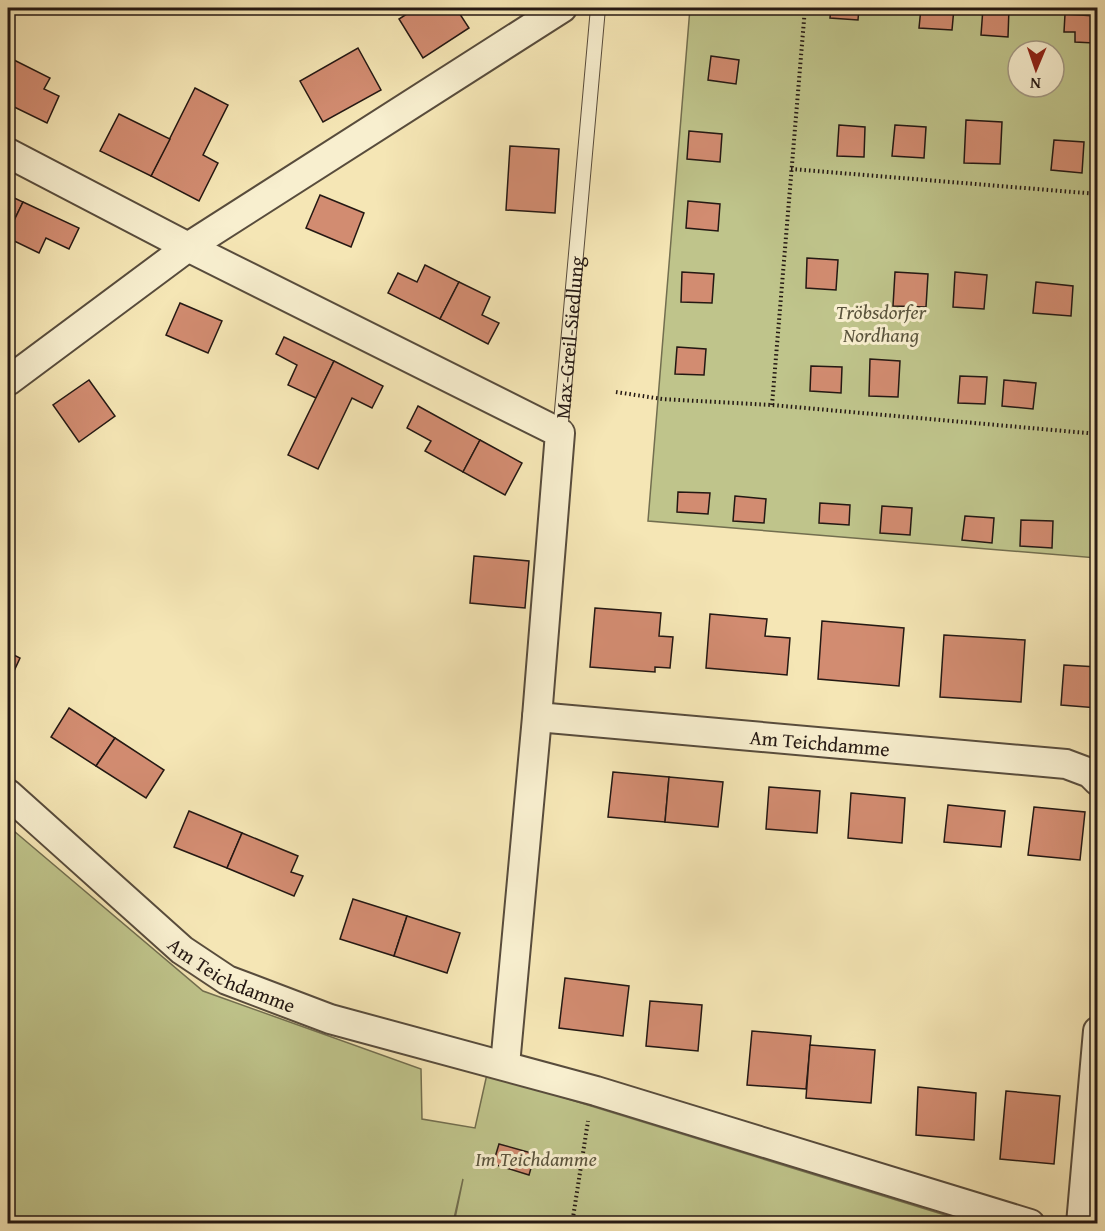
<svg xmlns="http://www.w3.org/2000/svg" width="1105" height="1231" font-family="'Gentium Book Plus',serif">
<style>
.green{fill:#bfc48b;stroke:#726e4f;stroke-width:1.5;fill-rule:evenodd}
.building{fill:#d28c71;stroke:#241813;stroke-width:1.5}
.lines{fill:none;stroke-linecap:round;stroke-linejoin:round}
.service-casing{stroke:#584c3c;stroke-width:16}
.minor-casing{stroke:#584c3c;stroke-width:32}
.path{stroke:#241813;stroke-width:4;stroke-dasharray:1.5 3;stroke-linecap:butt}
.service{stroke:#f8efcf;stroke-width:14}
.minor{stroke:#f8efcf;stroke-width:28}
.labels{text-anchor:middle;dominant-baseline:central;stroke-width:6;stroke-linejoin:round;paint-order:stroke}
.park-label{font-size:20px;font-style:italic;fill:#5a543d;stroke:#f8efcf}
.street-label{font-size:20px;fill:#241813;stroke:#f8efcf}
</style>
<rect width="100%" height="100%" fill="#f5e6b5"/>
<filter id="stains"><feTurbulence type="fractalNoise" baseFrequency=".00333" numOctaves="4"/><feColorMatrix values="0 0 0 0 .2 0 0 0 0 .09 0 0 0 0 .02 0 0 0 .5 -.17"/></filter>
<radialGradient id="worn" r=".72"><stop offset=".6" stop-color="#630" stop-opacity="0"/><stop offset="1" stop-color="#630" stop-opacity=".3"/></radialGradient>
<g class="green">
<path d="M690,8H1097V558L648,521ZM1018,51H1054V87H1018Z"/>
<polygon points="8,826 203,991 421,1069 422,1119 475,1128 487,1074 971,1223 454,1223 463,1179 453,1223 8,1223"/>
</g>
<g class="building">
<polygon points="416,8 456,8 469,28 423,58 399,19"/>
<polygon points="721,8 747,8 746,14 721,13"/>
<polygon points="831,8 859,8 858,20 830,18"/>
<polygon points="921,8 954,8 952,30 919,28"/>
<polygon points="983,8 1009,8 1008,37 981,35"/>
<polygon points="1065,14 1095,16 1094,43 1075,42 1075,32 1064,32"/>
<polygon points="358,48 381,90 323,122 300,81"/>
<polygon points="711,56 739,60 736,84 708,80"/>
<polygon points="14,60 50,78 44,89 59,96 47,123 8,104 8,73"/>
<polygon points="195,88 228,105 203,155 218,163 199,201 151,176"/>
<polygon points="119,114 170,139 151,176 100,151"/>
<polygon points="966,120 1002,122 1000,164 964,163"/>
<polygon points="839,125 865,127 864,157 837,156"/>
<polygon points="895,125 926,127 924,158 892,156"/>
<polygon points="689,131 722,134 720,162 687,159"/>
<polygon points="1054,140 1084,142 1082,173 1051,170"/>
<polygon points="510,146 559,149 555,213 506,210"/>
<polygon points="8,195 23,202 8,233"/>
<polygon points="320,195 364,213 351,247 306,228"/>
<polygon points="688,201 720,204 718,231 686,228"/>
<polygon points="23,202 79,228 69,249 46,238 39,253 8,238 8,233"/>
<polygon points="807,258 838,260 836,290 806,288"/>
<polygon points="425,265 459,282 440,319 388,293 398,273 417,282"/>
<polygon points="682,272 714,274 712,303 681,302"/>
<polygon points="895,272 928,274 926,307 893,306"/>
<polygon points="955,272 987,275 984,309 953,307"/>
<polygon points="459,282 490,297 482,315 499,323 488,344 440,319"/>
<polygon points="1036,282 1073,286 1071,316 1033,313"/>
<polygon points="180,303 222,321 208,353 166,335"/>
<polygon points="284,337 334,361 316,398 288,385 297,365 276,354"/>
<polygon points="677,347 706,349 704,375 675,374"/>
<polygon points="870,359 900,361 898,397 869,396"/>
<polygon points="334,361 383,386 372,408 352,398 318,469 288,455"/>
<polygon points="811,366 842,367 841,393 810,391"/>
<polygon points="960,376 987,377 985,404 958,403"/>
<polygon points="89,380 115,416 79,442 53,405"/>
<polygon points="1004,380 1036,383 1033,409 1002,406"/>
<polygon points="418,406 480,440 463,472 425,451 431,441 407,428"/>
<polygon points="480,440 522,463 505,495 463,472"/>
<polygon points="678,492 710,493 708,514 677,512"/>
<polygon points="735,496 766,499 764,523 733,521"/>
<polygon points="820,503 850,505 849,525 819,523"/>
<polygon points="882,506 912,508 910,535 880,533"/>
<polygon points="965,516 994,518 992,543 962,540"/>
<polygon points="1021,520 1053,521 1052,548 1020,546"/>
<polygon points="474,556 529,561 525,608 470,603"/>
<polygon points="595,608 661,613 659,636 673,637 670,668 655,667 655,672 590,667"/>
<polygon points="710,614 767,619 765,636 790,638 787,675 706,668"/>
<polygon points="822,621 904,628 899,686 818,679"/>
<polygon points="944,635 1025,640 1021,702 940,697"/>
<polygon points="8,652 20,658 8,684"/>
<polygon points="1064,665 1098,667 1098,708 1061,705"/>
<polygon points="69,708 115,738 96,766 51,737"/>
<polygon points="115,738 164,770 146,798 96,766"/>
<polygon points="613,772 669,777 665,822 608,817"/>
<polygon points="669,777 723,782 718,827 665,822"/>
<polygon points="769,787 820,791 817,833 766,829"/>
<polygon points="851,793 905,798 902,843 848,838"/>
<polygon points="948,805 1005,811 1001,847 944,842"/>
<polygon points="1034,807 1085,812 1080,860 1028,855"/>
<polygon points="189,811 242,833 227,868 174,847"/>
<polygon points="242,833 298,856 291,872 303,876 294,896 227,868"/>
<polygon points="353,899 407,916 394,956 340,939"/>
<polygon points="407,916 460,933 447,973 394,956"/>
<polygon points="565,978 629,986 623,1036 559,1028"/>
<polygon points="650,1001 702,1005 698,1051 646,1046"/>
<polygon points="752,1031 811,1036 806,1089 747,1085"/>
<polygon points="810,1045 875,1050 871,1103 806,1098"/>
<polygon points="918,1087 976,1093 974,1140 916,1135"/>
<polygon points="1006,1091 1060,1096 1054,1164 1000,1159"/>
<polygon points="499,1144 535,1154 529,1175 493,1164"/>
<polygon points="481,1217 506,1224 479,1224"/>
</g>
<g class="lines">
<g class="service-casing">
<g id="service">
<path id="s1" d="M560,433L598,8"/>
</g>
</g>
<g class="minor-casing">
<g id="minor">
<polyline points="8,153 188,247 560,433 537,717 505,1065"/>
<polyline points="8,381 188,247 562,8"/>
<path id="s2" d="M537,717L1066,764L1090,773L1098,781"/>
<path id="s3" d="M8,794L182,950L227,980L330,1019L596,1091L1030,1224"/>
<polyline points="1081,1224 1098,1031"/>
</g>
</g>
<g class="path">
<polyline points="791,169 1098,194"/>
<polyline points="616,392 662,399 772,405 1098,434"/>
<polyline points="772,405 805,8"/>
<polyline points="572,1224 588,1121"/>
</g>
<use href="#service" class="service"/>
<use href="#minor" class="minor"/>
</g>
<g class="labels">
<g class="park-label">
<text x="881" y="311">Tröbsdorfer<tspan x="881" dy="23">Nordhang</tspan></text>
<text x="536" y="1158">Im Teichdamme</text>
</g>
<g class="street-label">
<text stroke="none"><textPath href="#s1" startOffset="96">Max-Greil-Siedlung</textPath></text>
<text stroke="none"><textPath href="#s2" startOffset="284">Am Teichdamme</textPath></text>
<text stroke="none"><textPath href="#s3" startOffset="290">Am Teichdamme</textPath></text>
</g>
</g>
<rect width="1105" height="1231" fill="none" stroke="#f5e6b5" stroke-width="30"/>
<rect x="9" y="9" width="1087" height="1213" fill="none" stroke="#241813" stroke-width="3"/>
<rect x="15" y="15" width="1075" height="1201" fill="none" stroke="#241813" stroke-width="1.5"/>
<g transform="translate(1036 69) rotate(182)"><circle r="28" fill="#f8efcf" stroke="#a39984" stroke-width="1.5"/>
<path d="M0-4.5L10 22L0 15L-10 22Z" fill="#8f2418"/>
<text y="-9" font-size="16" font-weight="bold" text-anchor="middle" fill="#241813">N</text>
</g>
<rect width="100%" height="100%" filter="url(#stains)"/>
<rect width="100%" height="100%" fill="url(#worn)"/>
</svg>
